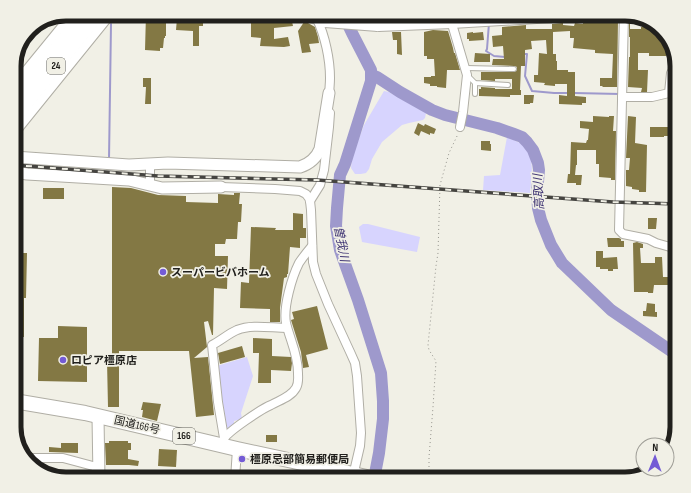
<svg xmlns="http://www.w3.org/2000/svg" width="691" height="493" font-family="'Sofia Sans Condensed','Noto Sans JP',sans-serif">
<style>
.green{fill:#d7d4fe}
.lines{fill:none;stroke-linecap:round;stroke-linejoin:round}
.stream{stroke:#9e99cc;stroke-width:2}
.river{stroke:#9e99cc;stroke-width:12}
.building{fill:#837844}
.lane-casing{stroke:#b0aea5;stroke-width:6}
.street-casing{stroke:#b0aea5;stroke-width:10}
.secondary-casing{stroke:#b0aea5;stroke-width:13}
.highway-casing{stroke:#b0aea5;stroke-width:16}
.path{stroke:#95948d;stroke-width:1;stroke-dasharray:1 3;stroke-linecap:butt}
.lane{stroke:#fff;stroke-width:4}
.street{stroke:#fff;stroke-width:8}
.secondary{stroke:#fff;stroke-width:11}
.highway{stroke:#fff;stroke-width:14}
.rail-casing{stroke:#454440;stroke-width:3.5}
.rail{stroke:#f1f0e6;stroke-width:2;stroke-dasharray:6;stroke-linecap:butt}
.poi-dot{fill:#745bd5;stroke:#f1f0e6;stroke-width:1.5}
.labels{text-anchor:middle;dominant-baseline:central;stroke-width:3.5;stroke-linejoin:round;paint-order:stroke}
.shield{fill:#f1f0e6;stroke:#5f5e59;stroke-width:1}
.shield-label{font-size:10px;font-weight:bold;fill:#21201d}
.poi-label{font-size:11px;font-weight:bold;fill:#21201d;stroke:#f1f0e6;text-anchor:start}
.street-label{font-size:11px;fill:#21201d;stroke:#f1f0e6}
.water-label{font-size:12px;font-style:italic;fill:#413674;stroke:#f1f0e6}
.rim{fill:none;stroke:#21201d;stroke-width:5}
</style>
<rect width="100%" height="100%" fill="#f1f0e6"/>
<g class="green">
<polygon points="384,91 389,92 426,113 425,118 423,120 409,123 402,125 382,142 372,159 369,169 366,173 361,174 355,174 351,168 352,157 364,125"/>
<path d="M507,137C512,140 520,142 524,146C536,155 531,180 530,193L483,190L484,176L500,175Z"/>
<polygon points="363,224 368,224 420,237 417,252 362,242 359,227"/>
<polygon points="247,357 253,376 241,413 242,419 234,421 234,427 220,429 210,368"/>
</g>
<g class="lines">
<g class="stream">
<polyline points="489,19 490,14"/>
<polyline points="489,23 487,49 486,51 494,56 505,57"/>
<polyline points="524,54 527,54 525,76 532,91 554,93 570,93"/>
<polyline points="574,93 620,94"/>
<polyline points="109,159 111,24"/>
</g>
<g class="river">
<polyline points="343,14 352,33 371,70 371,81 345,164 340,175 337,208 336,226 340,250 358,300 381,373 383,401 383,419 379,453 374,479"/>
<polyline points="372,75 377,77 400,92 432,110 445,115 497,128 514,134 522,137 527,142 533,150 538,163 539,170 537,193 538,208 541,220 551,245 562,263 611,310 677,355"/>
</g>
</g>
<g class="building">
<polygon points="146,14 153,14 153,18 164,18 164,20 166,20 166,36 165,36 165,38 164,38 163,48 160,48 160,51 145,50"/>
<polygon points="194,14 203,14 203,26 199,26 199,46 193,46 193,31 176,30 177,18 194,19"/>
<polygon points="230,14 260,14 260,17 269,18 269,19 281,20 281,18 291,17 293,26 274,28 274,39 288,37 290,46 284,47 260,46 261,38 251,37 251,22 248,22 248,20 230,21"/>
<polygon points="390,14 437,14 437,18 390,21"/>
<polygon points="629,19 630,19 630,29 641,29 641,27 658,27 666,36 666,56 649,56 649,53 638,53 638,70 648,70 647,92 641,92 642,88 628,87 629,57 630,57 630,37 629,37"/>
<polygon points="618,20 617,87 603,87 602,86 600,86 600,78 612,78 613,54 595,53 595,50 573,48 574,38 570,38 570,31 553,32 553,54 556,54 556,61 557,61 557,70 568,70 568,72 575,72 575,96 586,97 586,103 582,103 582,105 559,104 559,95 567,96 567,84 555,84 555,86 544,85 545,83 534,82 534,75 538,75 539,53 547,54 546,40 531,41 532,49 525,50 525,66 521,66 520,90 521,90 521,95 510,95 510,97 479,96 479,89 481,89 481,87 495,88 495,89 512,89 512,79 495,79 495,81 481,80 481,72 514,72 517,70 517,67 514,66 492,65 493,59 504,59 503,46 493,47 492,36 502,35 502,27 526,25 526,29 552,29 552,24 563,23 563,25 574,26 575,23 583,24 583,22"/>
<polygon points="304,22 308,23 315,27 318,37 319,43 309,44 311,52 302,53 298,31"/>
<polygon points="433,30 448,31 453,48 454,53 455,53 460,70 447,70 446,88 437,87 437,86 430,86 430,84 424,83 424,77 431,77 431,76 435,76 434,59 427,59 427,56 424,56 424,32"/>
<polygon points="392,32 401,32 402,55 397,54 397,40 393,40"/>
<polygon points="473,32 473,33 483,32 484,40 469,41 469,39 467,39 467,33"/>
<polygon points="475,53 490,54 490,62 474,62"/>
<polygon points="143,78 151,78 151,104 145,104 146,87 143,87"/>
<polygon points="524,95 534,95 533,103 530,103 530,104 524,104"/>
<polygon points="593,116 609,117 609,116 614,116 613,131 616,131 615,180 611,180 611,178 599,177 599,164 596,164 596,150 577,150 577,165 576,165 575,175 582,175 581,185 576,185 576,183 567,183 568,174 570,174 571,142 586,143 587,140 588,140 589,129 580,128 580,121 593,122"/>
<polygon points="628,116 636,117 635,143 647,145 646,192 639,192 639,190 632,189 632,187 626,186 626,170 629,170 630,158 626,158"/>
<polygon points="418,123 424,126 425,124 436,129 434,134 430,133 430,135 421,131 419,136 414,133"/>
<polygon points="650,127 668,127 668,136 664,136 664,137 650,137"/>
<polygon points="481,141 490,141 490,144 491,144 491,151 481,150"/>
<polygon points="112,187 131,188 158,195 186,196 186,202 218,203 218,194 234,195 234,193 240,193 239,204 242,204 241,222 238,222 237,239 226,239 225,244 215,244 215,256 228,256 227,289 214,288 213,335 212,335 208,321 204,322 207,347 194,358 208,357 214,415 196,417 189,351 119,351 119,407 108,407 107,361 112,361"/>
<rect x="43" y="188" width="21" height="11"/>
<polygon points="293,213 303,214 303,228 306,228 306,238 300,238 300,248 290,247 288,274 287,274 287,277 284,278 280,308 280,322 270,322 270,309 240,308 241,282 249,283 251,227 276,228 275,230 293,230"/>
<polygon points="648,218 657,218 656,229 648,229"/>
<polygon points="607,238 619,238 621,239 621,241 624,241 624,247 608,247"/>
<polygon points="637,242 643,244 643,248 640,248 641,263 655,263 655,257 662,257 663,277 672,277 673,270 677,270 677,287 672,286 672,285 654,285 653,293 648,293 648,292 634,292 633,243"/>
<polygon points="596,251 603,251 603,258 617,257 618,269 613,269 613,271 608,271 608,269 600,269 600,267 596,267"/>
<polygon points="14,253 27,253 26,298 24,298 24,337 18,337 18,334 14,334"/>
<polygon points="647,303 655,304 655,312 657,312 657,317 643,316 643,311 646,311"/>
<polygon points="317,306 328,349 306,355 309,367 303,368 301,352 291,320 294,319 292,312"/>
<polygon points="58,326 87,327 87,382 38,381 39,338 58,338"/>
<polygon points="253,338 272,339 272,356 291,357 292,363 291,371 271,370 271,383 258,383 259,353 253,353"/>
<polygon points="242,346 245,357 220,364 218,353"/>
<polygon points="14,354 23,355 22,377 14,376"/>
<polygon points="143,402 161,404 157,421 142,417 143,410 141,410"/>
<rect x="266" y="435" width="11" height="7"/>
<polygon points="109,441 128,441 128,443 131,443 131,450 128,450 128,459 139,461 138,466 129,465 106,465 105,443 109,443"/>
<polygon points="61,443 78,443 78,453 49,452 49,447 61,448"/>
<polygon points="159,449 177,450 176,467 158,466"/>
<polygon points="566,470 580,470 580,479 565,479"/>
</g>
<g class="lines">
<g class="lane-casing">
<g id="lane">
<polyline points="466,68 514,69"/>
<polyline points="468,76 475,83 508,85"/>
<polyline points="475,94 475,83"/>
<polyline points="674,120 677,120"/>
</g>
</g>
<g class="street-casing">
<g id="street">
<polyline points="296,14 317,20 325,23 378,27 452,24 619,14"/>
<polyline points="371,14 378,27"/>
<polyline points="624,14 619,230 623,234 648,239 656,243 677,249"/>
<path d="M317,19C325,36 330,59 330,78C330,85 329,91 329,98"/>
<polyline points="452,24 467,75 463,112 460,127"/>
<polyline points="14,85 72,14"/>
<polyline points="622,97 652,97 669,93 671,73 673,71 677,71"/>
<polyline points="14,134 111,14"/>
<polyline points="150,185 150,164"/>
<polyline points="221,187 275,189 300,191 306,194 309,198 310,201 311,210 313,262 316,274 328,304 351,354 355,363 357,376 361,433 360,446 353,476"/>
<polyline points="310,201 320,185 324,170 329,127 330,113"/>
<path d="M224,438L218,402L212,345C220,341 228,334 237,330C252,324 271,328 287,328"/>
<path d="M223,445C223,443 223,441 224,439C227,432 263,408 271,405C280,400 291,397 296,388C299,383 298,378 298,373C298,354 290,340 286,323C283,307 292,277 299,263C303,257 307,252 312,246"/>
<polyline points="29,458 63,458 93,466 99,467"/>
<polyline points="235,479 237,449"/>
</g>
</g>
<g class="secondary-casing">
<g id="secondary">
<path d="M14,157L129,165L168,163L300,167C309,164 316,159 320,149L329,93"/>
<polyline points="14,172 27,174 129,180 162,188 221,187"/>
<polyline points="98,417 99,479"/>
</g>
</g>
<g class="highway-casing">
<g id="highway">
<polyline points="14,100 85,14"/>
<polyline points="14,118 98,14"/>
<polyline points="14,401 85,413 237,449 376,479"/>
</g>
</g>
<polyline class="path" points="429,479 429,457 433,407 436,361 429,350 428,345 436,266 438,253 440,185 449,153 458,134"/>
<use href="#lane" class="lane"/>
<use href="#street" class="street"/>
<use href="#secondary" class="secondary"/>
<use href="#highway" class="highway"/>
<g class="rail-casing">
<polyline id="rail" points="14,165 158,176 317,180 613,202 677,204"/>
</g>
<use href="#rail" class="rail"/>
</g>
<g class="poi-dot">
<circle cx="163" cy="272" r="4"/>
<circle cx="63" cy="360" r="4"/>
<circle cx="242" cy="459" r="4"/>
</g>
<g class="labels">
<g class="shield">
<rect x="47" y="58" width="18" height="16" rx="3"/>
<rect x="173" y="428" width="22" height="16" rx="3"/>
</g>
<g class="shield-label">
<text x="56" y="66">24</text>
<text x="184" y="436">166</text>
</g>
<g class="poi-label">
<text x="171" y="272">スーパービバホーム</text>
<text x="71" y="360">ロピア橿原店</text>
<text x="250" y="459">橿原忌部簡易郵便局</text>
</g>
<g class="street-label">
<text transform="translate(137 425) rotate(13)">国道166号</text>
</g>
<g class="water-label">
<text transform="translate(539 192) rotate(-93)">高取川</text>
<text transform="translate(341 244) rotate(79)">曽我川</text>
</g>
</g>
<path d="M0 0H691V493H0ZM66 21H625A45 45 0 0 1 670 66V427A45 45 0 0 1 625 472H66A45 45 0 0 1 21 427V66A45 45 0 0 1 66 21Z" fill="#f1f0e6" fill-rule="evenodd"/>
<path class="rim" d="M66 21H625A45 45 0 0 1 670 66V427A45 45 0 0 1 625 472H66A45 45 0 0 1 21 427V66A45 45 0 0 1 66 21Z"/>
<g transform="translate(655 457) rotate(1)"><circle r="19" fill="#f1f0e6" stroke="#9e9d96"/>
<path d="M0-3L7 15L0 10L-7 15Z" fill="#745bd5"/>
<text y="-6" font-size="11" font-weight="bold" text-anchor="middle" fill="#21201d">N</text>
</g>
</svg>
